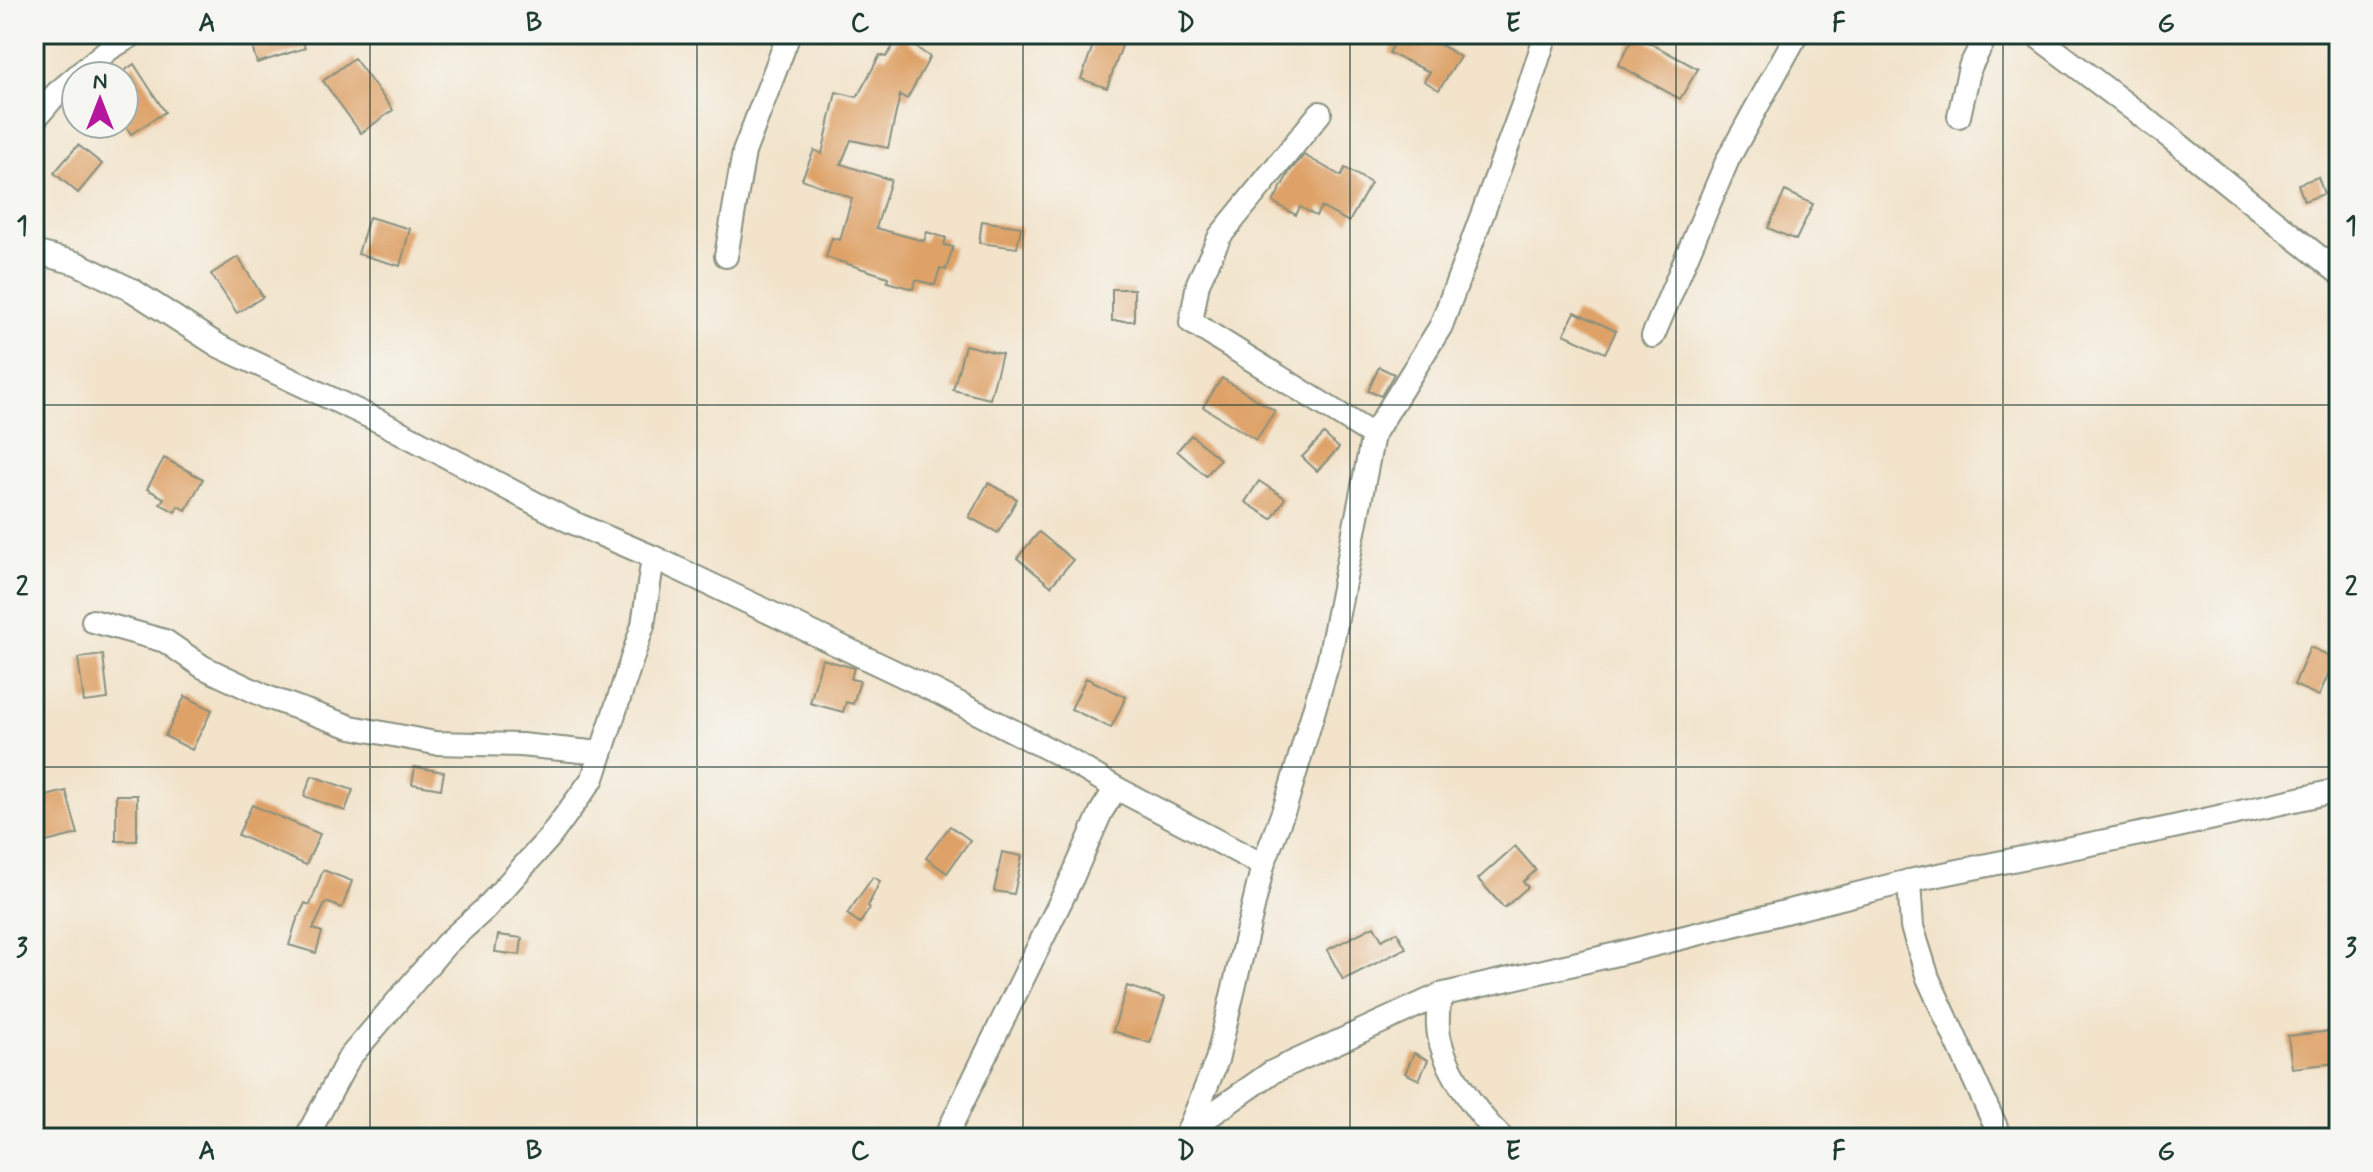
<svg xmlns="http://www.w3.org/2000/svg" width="2373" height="1172" font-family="Mynerve,sans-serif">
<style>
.building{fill:#dea268}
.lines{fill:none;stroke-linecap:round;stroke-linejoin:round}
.minor-casing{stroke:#88907f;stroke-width:26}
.minor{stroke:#fff;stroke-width:22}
.grid{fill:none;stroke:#1f3d34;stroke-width:2;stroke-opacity:0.55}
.neatline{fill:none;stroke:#1f3d34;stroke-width:3}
.grid-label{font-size:26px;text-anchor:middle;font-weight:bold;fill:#1f3d34}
</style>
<rect width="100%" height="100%" fill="#f6f6f2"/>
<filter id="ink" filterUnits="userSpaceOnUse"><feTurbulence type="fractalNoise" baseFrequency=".0125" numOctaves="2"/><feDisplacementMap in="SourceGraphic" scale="16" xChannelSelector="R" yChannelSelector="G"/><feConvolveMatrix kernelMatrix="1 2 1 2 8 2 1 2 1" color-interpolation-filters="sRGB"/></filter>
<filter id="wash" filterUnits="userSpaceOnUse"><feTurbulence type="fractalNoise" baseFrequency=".006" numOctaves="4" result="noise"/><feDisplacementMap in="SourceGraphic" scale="32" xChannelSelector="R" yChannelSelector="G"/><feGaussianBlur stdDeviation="1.8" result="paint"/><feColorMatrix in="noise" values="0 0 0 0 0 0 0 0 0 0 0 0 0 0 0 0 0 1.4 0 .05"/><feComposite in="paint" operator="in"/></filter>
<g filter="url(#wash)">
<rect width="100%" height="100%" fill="#f2e3ca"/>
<g id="blocks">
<g class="building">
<polygon points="270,34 300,34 305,48 257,63 250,40"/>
<polygon points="1097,34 1123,43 1107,88 1081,79"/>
<polygon points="1398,34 1416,34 1443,46 1460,57 1439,90 1424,81 1430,72 1389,53"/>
<polygon points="1635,35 1698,69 1680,99 1618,65"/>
<polygon points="900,36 930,57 907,99 900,95 888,148 851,140 841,164 891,180 876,228 924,241 927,232 946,238 944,245 953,247 946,270 940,268 935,285 916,280 913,289 887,282 888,277 826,257 832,238 840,240 852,198 802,179 814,150 822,154 836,92 857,97 880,55 886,57"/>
<polygon points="354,58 393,110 361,133 323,81"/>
<polygon points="134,64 165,112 131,134 124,124 124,71"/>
<polygon points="78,145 102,164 78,193 54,173"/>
<polygon points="1304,155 1341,176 1345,168 1371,183 1349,222 1321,207 1316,216 1300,207 1296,215 1273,202 1290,171"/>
<polygon points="2318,177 2324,194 2304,201 2298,184"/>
<polygon points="1785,191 1813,204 1796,240 1768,228"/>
<polygon points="369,217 410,229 400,266 358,254"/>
<polygon points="982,221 1021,227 1017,248 979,243"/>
<polygon points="238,257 263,297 237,313 211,274"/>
<rect x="1112" y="289" width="22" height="32"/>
<polygon points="1575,312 1616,331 1605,353 1564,334"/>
<polygon points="965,345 1002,354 990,399 953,390"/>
<polygon points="1379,367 1394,374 1381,396 1368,391"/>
<polygon points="1222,378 1275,411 1256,440 1203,407"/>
<polygon points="1324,434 1339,448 1317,471 1302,457"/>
<polygon points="1191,435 1220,459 1206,476 1177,451"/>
<polygon points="164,458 203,479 186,510 178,506 175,512 160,504 164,498 147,489"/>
<polygon points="1259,481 1285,498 1272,519 1245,502"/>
<polygon points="988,483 1017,499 998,533 969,517"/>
<polygon points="1039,532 1073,560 1051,586 1017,558"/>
<polygon points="2310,647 2335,658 2319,696 2294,685"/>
<polygon points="103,655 108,699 84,702 78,658"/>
<polygon points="822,659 854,668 851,679 860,681 853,704 846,702 843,712 810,703"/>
<polygon points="1086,678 1126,697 1111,728 1071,709"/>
<polygon points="185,696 212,710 192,750 165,736"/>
<polygon points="415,767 444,772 441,789 412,784"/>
<polygon points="312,776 353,790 345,811 304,796"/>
<polygon points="66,791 78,834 38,844 34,830 34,799"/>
<rect x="116" y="795" width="21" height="46"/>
<polygon points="252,805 320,834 306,865 238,835"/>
<polygon points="950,826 970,840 947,873 926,858"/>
<polygon points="1515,846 1536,870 1523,882 1528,887 1504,908 1478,879"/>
<polygon points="1002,852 1022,856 1014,894 994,891"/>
<polygon points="323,870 352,881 342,908 326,902 313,929 322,932 316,953 289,945 296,922 305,903 310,905"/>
<polygon points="873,877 880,881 868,906 870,908 860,923 847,914"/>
<polygon points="1374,926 1382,940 1397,932 1406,948 1343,980 1327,950"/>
<polygon points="498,935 522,938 520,955 495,952"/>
<polygon points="1127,986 1165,998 1150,1043 1113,1031"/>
<polygon points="2332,1031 2335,1063 2292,1068 2288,1036"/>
<polygon points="1414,1053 1428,1060 1419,1080 1405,1073"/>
</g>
</g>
</g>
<g filter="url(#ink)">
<use href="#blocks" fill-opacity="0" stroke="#88907f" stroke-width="2"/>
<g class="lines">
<g class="minor-casing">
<g id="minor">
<polyline points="2034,34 2172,139 2339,273"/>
<polyline points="77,76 109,49 134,34"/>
<polyline points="1320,113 1220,236 1198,283 1191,322 1373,435"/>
<polyline points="1959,116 1970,67 1987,34"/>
<polyline points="34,120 57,93 76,77"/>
<polyline points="34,252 76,263 132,290 219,346 381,422 569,521 653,557 937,692 1060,755 1116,788 1263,865"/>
<polyline points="726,256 744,152 789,34"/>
<polyline points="1653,336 1728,159 1797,34"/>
<polyline points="93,621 165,641 203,667 267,697 351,727 435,743 521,745 601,753"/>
<polyline points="1909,881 1912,927 1928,978 2001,1138"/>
<path d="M1440,995C1439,1005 1437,1016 1438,1026C1439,1062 1477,1114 1502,1138"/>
<polyline points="1189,1129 1217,1060 1263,865 1286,804 1329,659 1373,435 1441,326 1525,99 1546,34"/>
<polyline points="1188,1131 1272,1072 1440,995 1617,954 1909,881 2169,828 2339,790"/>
<polyline points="306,1138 349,1058 446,944 486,908 549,838 593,778 643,625 653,557"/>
<polyline points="945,1138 1072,878 1101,812 1116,788"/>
</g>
</g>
<use href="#minor" class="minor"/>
</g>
</g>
<path class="grid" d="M370,34V1138M697,34V1138M1023,34V1138M1350,34V1138M1676,34V1138M2003,34V1138M34,405H2339M34,767H2339"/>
<rect width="2373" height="1172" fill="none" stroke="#f6f6f2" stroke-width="88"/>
<g transform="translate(100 100)"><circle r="38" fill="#f6f6f2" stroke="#a0aca6" stroke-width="2"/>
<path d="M0-6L14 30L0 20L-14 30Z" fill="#b5179e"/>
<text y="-12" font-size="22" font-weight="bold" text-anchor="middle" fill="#1f3d34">N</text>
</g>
<rect x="44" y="44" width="2285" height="1084" class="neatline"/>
<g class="grid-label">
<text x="207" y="31">A</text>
<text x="534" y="31">B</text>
<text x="860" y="31">C</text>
<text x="1186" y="31">D</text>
<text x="1513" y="31">E</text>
<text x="1839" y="31">F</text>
<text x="2166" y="31">G</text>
<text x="22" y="234">1</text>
<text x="2351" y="234">1</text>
<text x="22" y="595">2</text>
<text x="2351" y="595">2</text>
<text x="22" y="956">3</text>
<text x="2351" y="956">3</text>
<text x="207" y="1159">A</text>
<text x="534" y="1159">B</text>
<text x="860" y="1159">C</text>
<text x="1186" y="1159">D</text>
<text x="1513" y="1159">E</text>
<text x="1839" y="1159">F</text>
<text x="2166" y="1159">G</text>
</g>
</svg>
